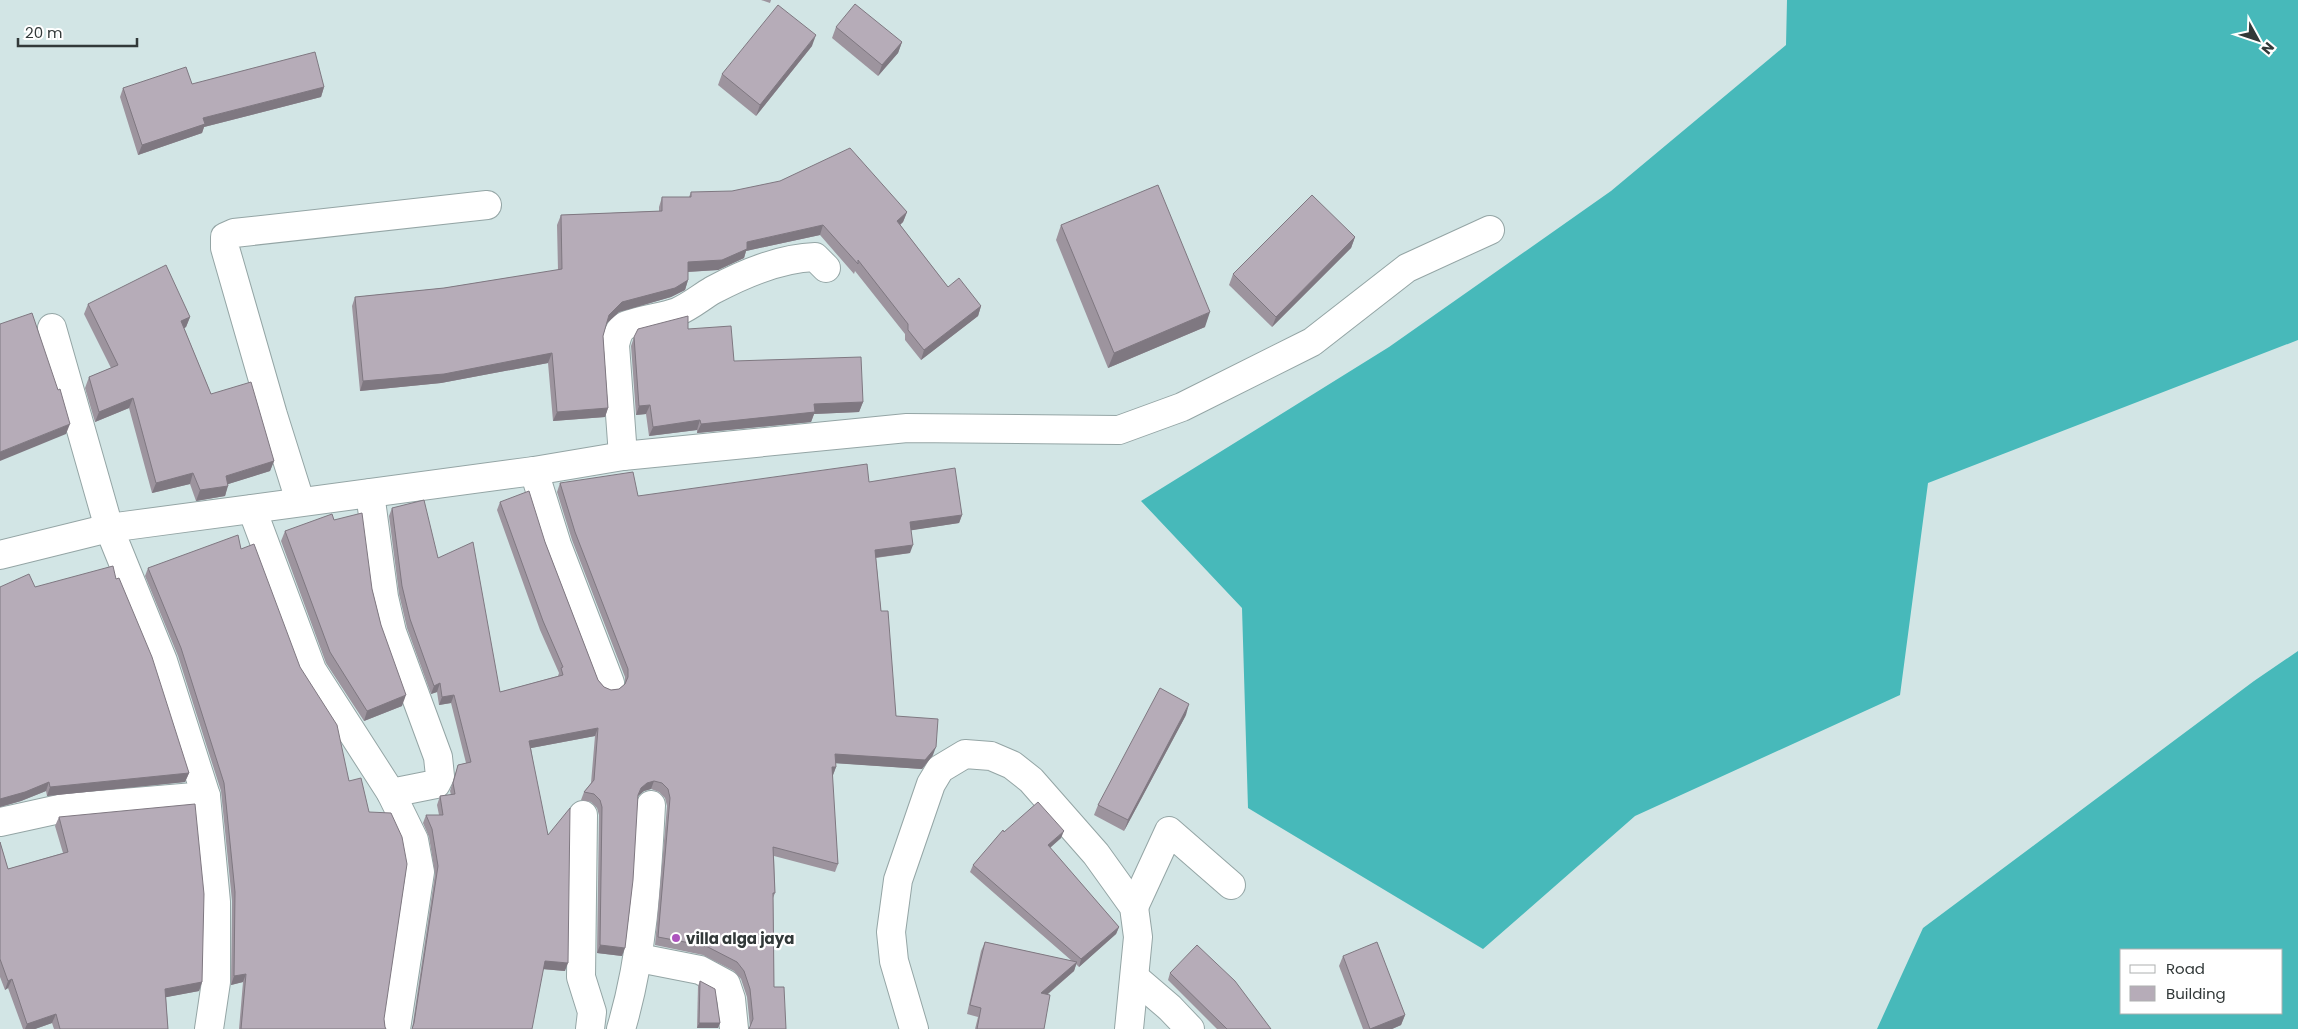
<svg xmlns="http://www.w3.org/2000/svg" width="2298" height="1029" font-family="Poppins,sans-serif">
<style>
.forest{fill:#47b9ba;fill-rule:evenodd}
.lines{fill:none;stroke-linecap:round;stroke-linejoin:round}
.street-casing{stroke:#94a5a5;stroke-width:30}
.street{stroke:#fff;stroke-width:28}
.wall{fill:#9d949e}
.shaded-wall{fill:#7f7881}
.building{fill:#b6acb8;stroke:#7f7881}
.poi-dot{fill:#ad53be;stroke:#fff;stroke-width:2}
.labels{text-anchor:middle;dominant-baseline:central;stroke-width:4.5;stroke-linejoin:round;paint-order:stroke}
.poi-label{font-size:15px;font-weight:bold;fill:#323939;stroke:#fff;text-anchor:start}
</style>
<rect width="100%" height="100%" fill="#d2e5e5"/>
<g class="forest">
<polygon points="1787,0 2298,0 2298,340 1928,483 1900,695 1635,816 1483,949 1248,808 1242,608 1141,501 1389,347 1611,191 1786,45"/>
<path d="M2298,651V1029H1877L1923,928L2254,681ZM2282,950V1013H2122V950Z"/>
</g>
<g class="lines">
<g class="street-casing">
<g id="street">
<polyline points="52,328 109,528 163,661 206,796 216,902 216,982 209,1029"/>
<path d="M623,456L615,345C617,337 618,330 625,326C634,321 664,317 677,312C691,306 701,297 713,290C743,274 781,258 815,257L826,268"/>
<polyline points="534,471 557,545 610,683"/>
<polyline points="370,493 384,597 392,632 438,757 440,776 436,784 391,793"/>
<polyline points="300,501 273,415 225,248 225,237 234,233 487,205"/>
<polyline points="252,509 312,670 391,793 414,840 420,872 396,1029"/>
<polyline points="0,555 109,528 534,471 623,456 907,428 1119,430 1182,407 1312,342 1407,268 1490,230"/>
<polyline points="583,815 581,977 592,1012 590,1029"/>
<polyline points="0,822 64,808 206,796"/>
<polyline points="1134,907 1169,831 1231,885"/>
<polyline points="639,958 700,970 726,984 731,999 734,1029"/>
<polyline points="1135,978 1170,1008 1190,1029"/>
<path d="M621,1029C643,955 647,881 651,805"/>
<polyline points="914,1029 894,961 891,932 898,880 931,784 940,769 965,754 991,756 1012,765 1031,780 1096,854 1134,907 1138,937 1129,1029"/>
</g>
</g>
<use href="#street" class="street"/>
</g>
<g class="wall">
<polygon points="761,0 771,0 770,3"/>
<polygon points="836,27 902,42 898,53 878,76 832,38"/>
<polygon points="812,46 756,116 718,85 722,74"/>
<polygon points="192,84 324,87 321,97 204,127 202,133 138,155 120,97 123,88"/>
<polygon points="691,192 907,212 903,222 900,225 948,287 981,306 978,316 921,360 905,340 905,334 855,271 854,274 820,235 746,251 744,258 718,270 688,272 688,280 685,290 671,297 619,312 606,324 603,336 608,408 605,417 553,421 548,363 441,383 360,391 352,306 355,297 444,288 558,270 557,225 561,215 659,211 659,207 662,197 689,197"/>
<polygon points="1061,225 1205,327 1108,368 1056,240"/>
<polygon points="1355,237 1351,248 1272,327 1229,285 1233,274"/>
<polygon points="88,304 190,317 186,327 184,328 211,394 274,461 270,471 228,484 225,496 196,501 190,484 152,493 129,408 95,422 85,388 89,377 111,368 84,314"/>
<polygon points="688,329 734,361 863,402 859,412 814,414 811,422 697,433 697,430 649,436 646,414 636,415 631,346 634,337"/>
<polygon points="869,482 962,515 959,523 911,530 910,553 876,558 881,611 896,716 933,755 922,769 836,763 836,767 833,775 832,775 838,864 835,872 774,856 775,893 773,898 774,987 750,1027 747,997 741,979 734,971 703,955 655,945 667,806 665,798 659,792 651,789 644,791 638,796 622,956 597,953 599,815 597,808 591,802 581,800 584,792 591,783 595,736 531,748 565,971 543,969 412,1029 435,874 429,837 423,823 426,815 439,815 437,805 440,796 451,795 450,791 458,765 466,763 451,703 439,705 437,692 431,694 407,628 399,594 389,516 392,508 438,558 500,692 558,676 559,673 540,630 497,510 500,502 545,542 598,680 604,687 611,690 619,689 625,684 625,677 572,540 557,492 560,483 638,496"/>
<polygon points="334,520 372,589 381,625 402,706 364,721 326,663 281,541 285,531"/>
<polygon points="241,549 384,1019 385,1027 386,1029 239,1029 243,982 231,985 232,901 221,791 178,656 145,576 148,568"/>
<polygon points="116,579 189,773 185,782 47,796 46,791 21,801 0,807 0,587 35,587"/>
<polygon points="1186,715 1124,831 1094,815 1098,805"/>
<polygon points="59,817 202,982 199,991 166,997 168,1029 54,1029 52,1023 35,1029 23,1029 8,988 5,990 0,977 0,842 8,869 63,853 55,826"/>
<polygon points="1004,832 1061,838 1050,848 1119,927 1116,934 1079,967 1076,964 1074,971 1047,995 1044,1029 975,1029 978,1017 967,1014 981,951 985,942 1072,961 970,872 973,865"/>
<polygon points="1343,956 1405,1015 1401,1025 1392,1029 1363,1029 1339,966"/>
<polygon points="1170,973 1271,1029 1217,1029 1168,980"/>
<polygon points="700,981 720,1023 718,1028 697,1028 698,986"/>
</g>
<g class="shaded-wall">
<polygon points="816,35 812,46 756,116 760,105"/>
<polygon points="902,42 898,53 878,76 882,65"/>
<polygon points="324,87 321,97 204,127 202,133 138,155 142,145 203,118"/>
<polygon points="907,212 903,222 893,231 897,221"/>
<polygon points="823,225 820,235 746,251 744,258 718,270 685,272 688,262 747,242"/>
<polygon points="1355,237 1351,248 1272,327 1276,317"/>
<polygon points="688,280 685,290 671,297 619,312 605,325 609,315 622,302"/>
<polygon points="981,306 978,316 921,360 924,350"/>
<polygon points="1210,312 1205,327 1108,368 1114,353"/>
<polygon points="190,317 186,327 178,332 181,321"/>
<polygon points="552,353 548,363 441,383 360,391 363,381"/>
<polygon points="133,398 129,408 95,422 99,412"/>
<polygon points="863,402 859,412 814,414 811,422 697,433 701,424 814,404"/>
<polygon points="650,405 646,414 636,415 639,406"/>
<polygon points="608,408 605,417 553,421 557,412"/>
<polygon points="700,420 697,430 649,436 653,427"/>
<polygon points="70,424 66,434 0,461 0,452"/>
<polygon points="274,461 270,471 222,486 226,476"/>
<polygon points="193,473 190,484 152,493 156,483"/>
<polygon points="228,486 225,496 196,501 200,490"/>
<polygon points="962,515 959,523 907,531 910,522"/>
<polygon points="913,545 910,553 872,558 875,550"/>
<polygon points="440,683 437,692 431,694 434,686"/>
<polygon points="406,695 402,706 364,721 367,711"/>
<polygon points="454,695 451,703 439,705 442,697"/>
<polygon points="1189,704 1186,715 1124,831 1128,820"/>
<polygon points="598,728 595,736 526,749 529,741"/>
<polygon points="936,747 933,755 922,769 832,763 835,754"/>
<polygon points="832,767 836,767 833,775 829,776"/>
<polygon points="189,773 185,782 47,796 50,787"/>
<polygon points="654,781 651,789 644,791 638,796 641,788 647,783"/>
<polygon points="49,782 46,791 21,801 0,807 0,799"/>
<polygon points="1064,831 1061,838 1045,852 1048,845"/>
<polygon points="1119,927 1116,934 1079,967 1081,959"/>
<polygon points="600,945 625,948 622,956 597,953"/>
<polygon points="545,961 568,963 565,971 542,969"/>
<polygon points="1077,962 1074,971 1038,1002 1041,993"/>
<polygon points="246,974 243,982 231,985 234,976"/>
<polygon points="12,979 8,988 5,990 8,981"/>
<polygon points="202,982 199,991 162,998 165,989"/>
<polygon points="56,1014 52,1023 35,1029 25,1029 27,1024"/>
<polygon points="1405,1015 1401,1025 1392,1029 1370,1029"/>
<polygon points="699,1023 720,1023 718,1028 697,1028"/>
</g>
<g class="building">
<polygon points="855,4 902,42 882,65 836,27"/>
<polygon points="778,5 816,35 760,105 722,74"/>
<polygon points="315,52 324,87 203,118 205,124 142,145 123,88 186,67 192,84"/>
<polygon points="850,148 907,212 897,221 948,287 959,278 981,306 924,350 908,330 908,324 858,260 858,264 823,225 747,242 747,249 722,260 688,262 688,280 675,288 622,302 609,315 603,336 608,408 557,412 552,353 444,374 363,381 355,297 444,288 562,269 561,215 662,211 662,197 691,197 691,192 732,191 780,181"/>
<polygon points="1158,185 1210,312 1114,353 1061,225"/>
<polygon points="1312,195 1355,237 1276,317 1233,274"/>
<polygon points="166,265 190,317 181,321 211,394 251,382 274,461 226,476 228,486 200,490 193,473 156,483 133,398 99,412 89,377 118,365 88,304"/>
<polygon points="32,313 58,390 60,389 70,424 0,452 0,324"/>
<polygon points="688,316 688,329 731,326 734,361 861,357 863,402 814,404 815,412 701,424 700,420 653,427 650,405 639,406 634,337 638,329"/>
<polygon points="867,464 869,482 955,468 962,515 910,522 913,545 875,550 881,611 888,611 896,716 938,719 936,747 925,760 835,754 836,767 832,767 838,864 773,847 775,893 773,893 774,987 784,987 786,1029 749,1029 753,1019 750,989 744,971 737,962 706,946 658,937 670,798 668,789 662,783 654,781 647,783 641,788 638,795 633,880 625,948 600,945 602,807 600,800 594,794 584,792 594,780 598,728 529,741 548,835 570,808 568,963 545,961 532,1029 412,1029 414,1023 438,866 432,829 426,815 443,815 440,796 455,794 453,783 458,765 471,762 454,695 442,697 440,683 434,686 410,619 402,586 392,508 424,500 438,558 473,542 500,692 563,675 561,668 563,667 543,621 500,502 529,491 545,542 598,680 604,687 611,690 619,689 625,684 628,677 628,669 575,532 560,483 633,472 638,496"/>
<polygon points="362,513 372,589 381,625 406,695 367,711 330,652 285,531 332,514 334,520"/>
<polygon points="238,535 241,549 254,544 300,667 337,725 349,781 361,778 369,812 391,813 402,837 407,864 384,1019 385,1027 386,1029 241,1029 246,974 234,976 235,892 224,783 181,648 148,568"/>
<polygon points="113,566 116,579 119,578 152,657 189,773 50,787 49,782 25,792 0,799 0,587 29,574 35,587"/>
<polygon points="1160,688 1189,704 1128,820 1098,805"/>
<polygon points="1038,802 1064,831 1048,845 1119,927 1081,959 973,865 1003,830 1004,832"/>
<polygon points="195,804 204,894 202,982 165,989 168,1029 60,1029 56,1014 27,1024 12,979 8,981 0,959 0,842 8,869 68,852 59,817"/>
<polygon points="985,942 1077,962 1041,993 1050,995 1044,1029 977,1029 981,1008 970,1005"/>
<polygon points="1377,942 1405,1015 1370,1029 1343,956"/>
<polygon points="1197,945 1235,981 1271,1029 1227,1029 1170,973"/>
<polygon points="700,981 715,989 720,1023 699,1023"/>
</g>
<circle class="poi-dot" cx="676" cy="938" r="5"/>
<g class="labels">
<g class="poi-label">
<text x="686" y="938">villa alga jaya</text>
</g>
</g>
<rect x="2120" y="949" width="162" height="65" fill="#ffffff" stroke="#adb0b0"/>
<rect x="2130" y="965" width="25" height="8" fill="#ffffff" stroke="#adb0b0"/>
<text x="2166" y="974" font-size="15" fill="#323939">Road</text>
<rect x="2130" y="986" width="25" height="15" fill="#b6acb8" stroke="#adb0b0"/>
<text x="2166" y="999" font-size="15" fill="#323939">Building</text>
<g transform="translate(2258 40) rotate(130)" stroke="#ffffff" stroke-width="4" paint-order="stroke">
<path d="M0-4L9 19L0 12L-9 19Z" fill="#323939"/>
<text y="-8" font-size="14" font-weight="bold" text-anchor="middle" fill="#323939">N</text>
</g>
<path d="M18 38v8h119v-8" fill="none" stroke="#323939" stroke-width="2.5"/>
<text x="25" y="38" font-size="15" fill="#323939" stroke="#ffffff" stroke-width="4" paint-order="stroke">20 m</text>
</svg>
